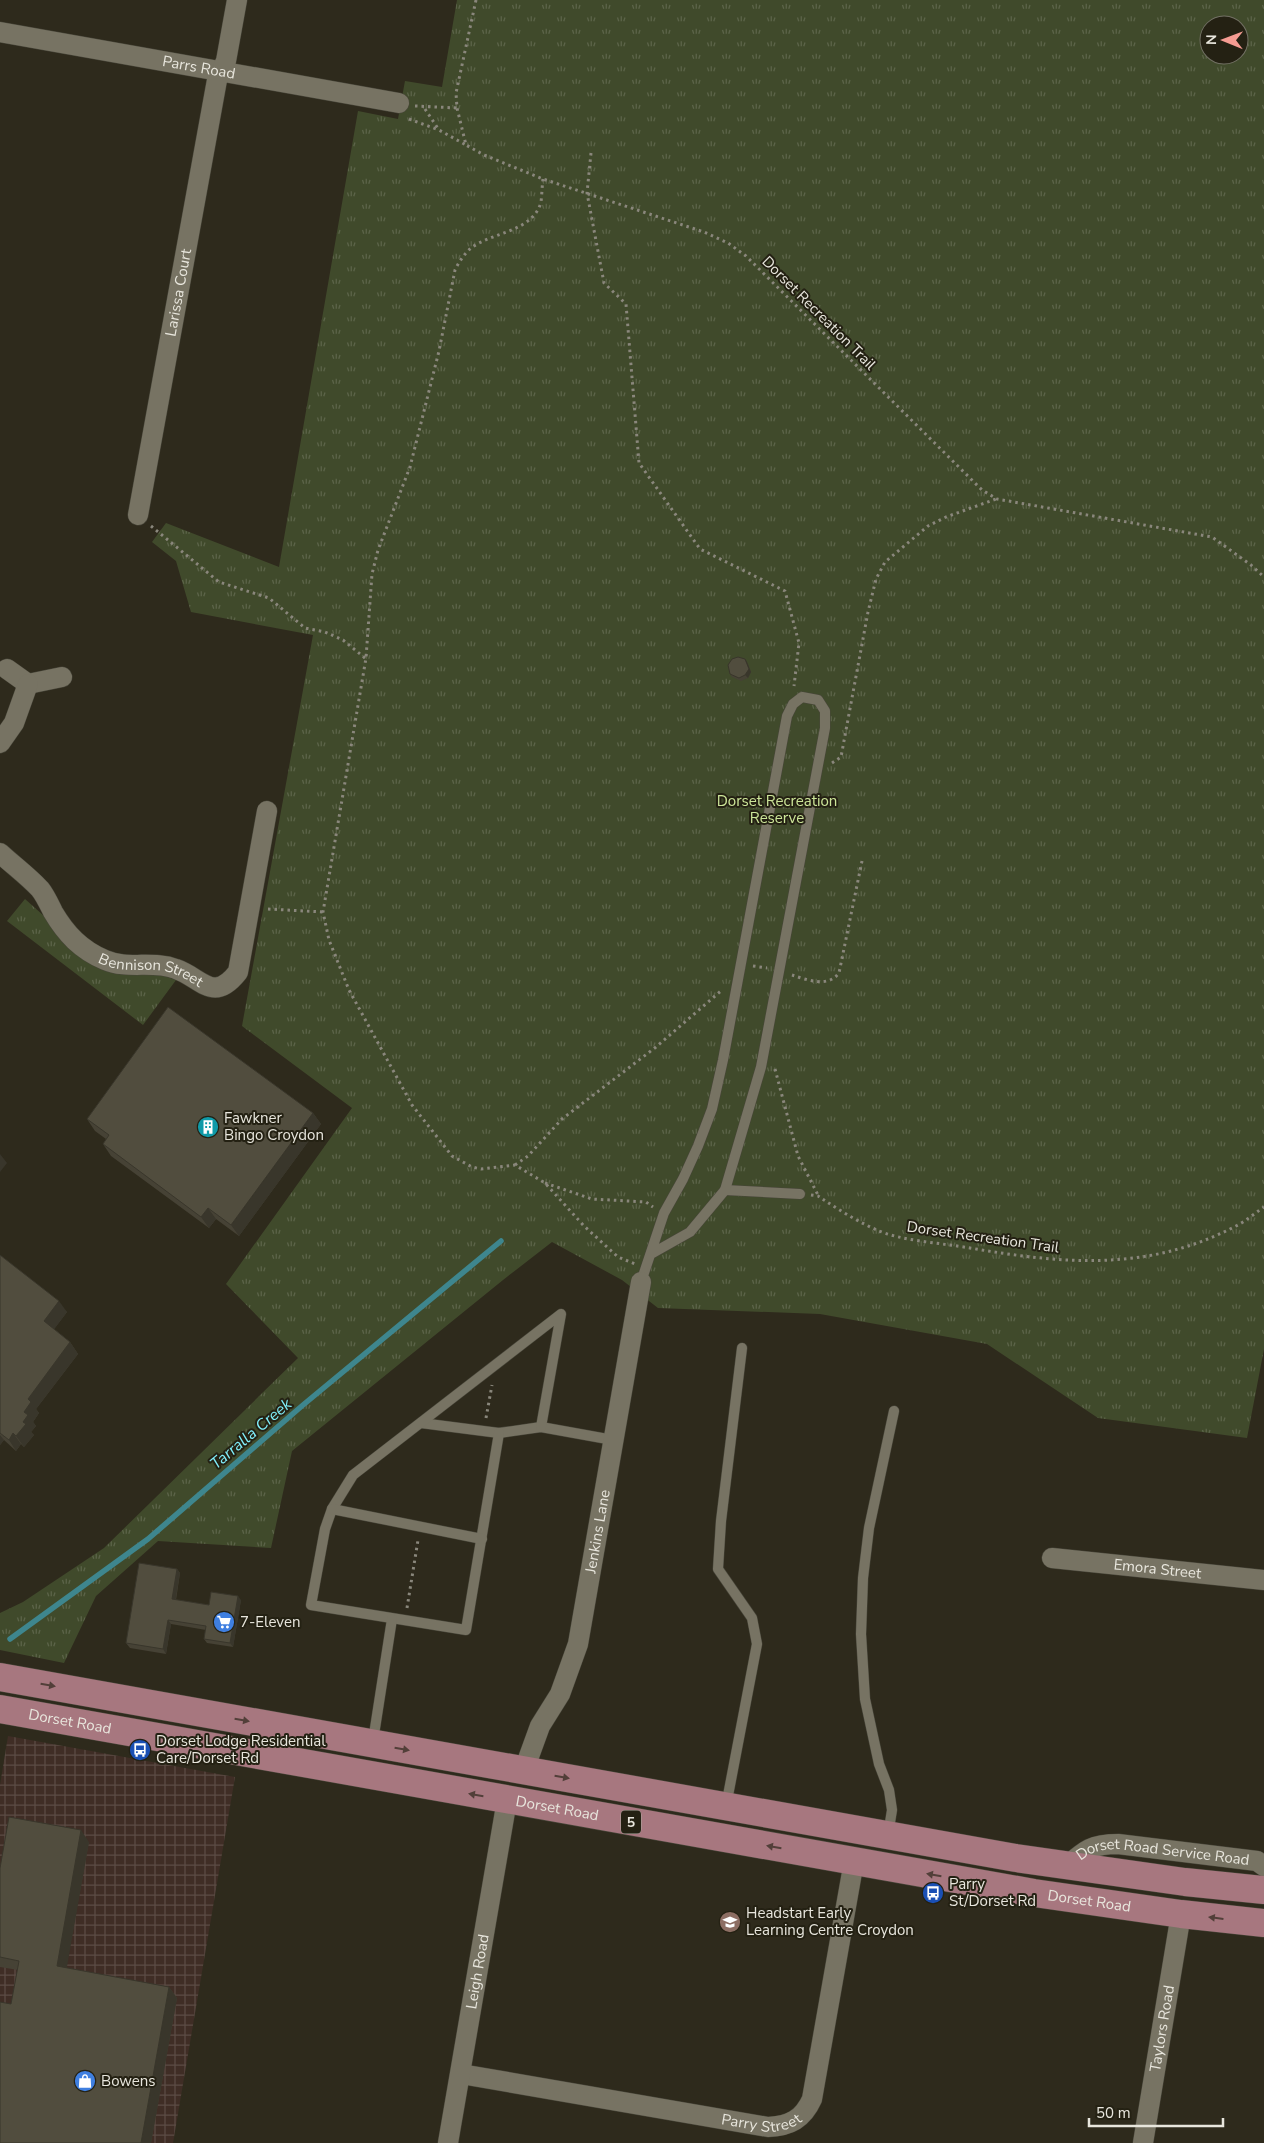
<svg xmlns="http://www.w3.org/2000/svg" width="1264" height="2143" font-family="'Nunito Sans',sans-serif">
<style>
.industrial{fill:url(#industrial-grid)}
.park{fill:url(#park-tufts);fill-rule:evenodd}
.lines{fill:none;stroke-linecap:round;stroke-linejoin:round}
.stream{stroke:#3e868e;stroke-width:5.5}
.service-casing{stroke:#48463a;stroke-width:11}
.minor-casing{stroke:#48463a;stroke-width:21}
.primary-casing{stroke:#48463a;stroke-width:29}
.path{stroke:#8a877c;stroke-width:3;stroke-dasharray:2.5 4;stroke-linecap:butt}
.service{stroke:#777363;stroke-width:10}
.minor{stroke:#777363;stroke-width:20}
.primary{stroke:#a7777f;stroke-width:28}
.wall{fill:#464235}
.shaded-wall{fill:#39362b}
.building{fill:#514d3e;stroke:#39362b}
.oneway{fill:#523f39}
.labels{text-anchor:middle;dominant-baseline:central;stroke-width:4;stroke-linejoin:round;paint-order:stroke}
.shield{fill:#242113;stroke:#adaba0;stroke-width:1}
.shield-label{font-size:14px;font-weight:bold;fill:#e8e6dd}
.street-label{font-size:15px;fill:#e8e6dd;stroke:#242113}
.park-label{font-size:15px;fill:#cde699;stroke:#242113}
.poi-label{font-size:15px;fill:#e8e6dd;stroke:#242113;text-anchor:start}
.water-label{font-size:16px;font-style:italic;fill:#81effb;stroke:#242113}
</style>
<defs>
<pattern id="industrial-grid" width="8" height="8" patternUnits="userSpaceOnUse" patternTransform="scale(1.25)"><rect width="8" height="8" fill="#3f2d25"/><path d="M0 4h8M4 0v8" fill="none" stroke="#5b4b44"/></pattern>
<pattern id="park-tufts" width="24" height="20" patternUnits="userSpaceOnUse" patternTransform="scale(1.25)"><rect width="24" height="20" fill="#404a2b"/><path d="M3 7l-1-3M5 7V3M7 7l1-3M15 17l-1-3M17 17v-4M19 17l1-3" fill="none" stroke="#5c6449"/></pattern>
</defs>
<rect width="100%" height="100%" fill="#2e2a1c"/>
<polygon class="industrial" points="8,1736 235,1777 173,2143 0,2143 0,1785"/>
<g class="park">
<path d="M457,0H1264V1349L1247,1438L1098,1418L987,1344L820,1314L658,1308L622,1280L552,1242L503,1280L292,1451L271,1548L158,1541L96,1596L64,1663L0,1650V1613L23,1602L104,1548L298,1358L226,1284L352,1108L242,1026L313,635L191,612L176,561L152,542L166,523L279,567L358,111L398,119L405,81L442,87ZM1209,25H1239V55H1209Z"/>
<polygon points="25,899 44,916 65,945 80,957 156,973 176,980 143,1025 7,921"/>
</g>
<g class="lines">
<polyline class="stream" points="10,1639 148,1539 303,1405 501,1241"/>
<g class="service-casing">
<g id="service">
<polyline points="725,1190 800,1194"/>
<polyline points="641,1282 664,1213 683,1179 698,1146 712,1109 723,1060 787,716 793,704 802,697 818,700 825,711 825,728 761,1067 725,1190 690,1232 651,1254"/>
<polyline points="421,1423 499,1433 541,1427 613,1440"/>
<polyline points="499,1433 466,1630 311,1605 325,1529 332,1509 353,1475 561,1314 541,1427"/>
<polyline points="332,1509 482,1539"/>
<polyline points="373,1741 392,1619"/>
<polyline points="726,1806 757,1644 752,1618 718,1569 721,1521 742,1348"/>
<polyline points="888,1835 892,1810 889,1790 879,1764 865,1699 861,1634 863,1578 869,1528 894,1411"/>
</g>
</g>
<g class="minor-casing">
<g id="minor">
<path id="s1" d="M0,32L399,103"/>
<path id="s2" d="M138,515L217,80L226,61L237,0"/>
<polyline points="7,669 28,684 62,677"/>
<polyline points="0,743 14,723 28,684"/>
<path id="s3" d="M0,853C13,865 28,876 40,889C45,895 49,904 53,912C66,934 81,950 105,960C128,970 153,960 176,969C202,978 213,1004 238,972L267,811"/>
<path id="s4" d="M1052,1558L1264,1580"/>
<path id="s5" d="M524,1770L540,1726L560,1694L578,1644L641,1282"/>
<path id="s6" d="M1067,1866C1085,1850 1092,1844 1118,1844L1257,1861L1264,1866"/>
<path id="s7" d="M461,2074L768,2127C790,2126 803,2119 812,2099L854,1861"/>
<path id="s8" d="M448,2143L507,1800"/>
<path id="s9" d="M1143,2143L1181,1914"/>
</g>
</g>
<g class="primary-casing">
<g id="primary">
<polyline points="0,1677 1016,1858 1185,1882 1264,1890"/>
<path id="s10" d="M0,1709L1034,1893L1181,1914L1264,1923"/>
</g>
</g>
<g class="path">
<polyline points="476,0 456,93 457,108 466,145 484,155 543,179 704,232 728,243 746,256 982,490 997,499 1212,537 1251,565 1264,577"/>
<polyline points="415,106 457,108"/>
<polyline points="425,109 439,130 466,145"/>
<polyline points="409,119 439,130"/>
<polyline points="591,153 587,193 604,283 626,304 639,463 700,549 785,591 799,643 794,686"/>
<path d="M543,179C542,186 542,194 541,202C533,232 492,232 471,248C464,254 459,262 455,270L439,351L410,467L378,550L372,574L366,658L323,912L329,940L349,990L412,1105L452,1156L472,1167L481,1169L515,1165L545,1183L584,1226L618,1257L635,1264"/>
<polyline points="151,526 219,582 269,598 305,628 325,632 343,640 365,658"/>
<polyline points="832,763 841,757 868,612 876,579 885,562 928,526 946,517 996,499"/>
<polyline points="268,909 323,912"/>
<polyline points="753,966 767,968"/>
<path d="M792,975C807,980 828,988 839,973L862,861"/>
<polyline points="775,1069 798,1156 818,1195"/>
<polyline points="515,1165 528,1156 562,1119 656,1047 722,990"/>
<polyline points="545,1183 592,1199 646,1202 653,1207"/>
<path d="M811,1195L818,1196C836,1208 856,1221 877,1230C901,1241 942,1243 970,1248C1064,1264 1148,1272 1236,1226C1246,1221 1255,1213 1264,1207"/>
<polyline points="486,1418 492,1385"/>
<polyline points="407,1608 418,1540"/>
</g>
<use href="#service" class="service"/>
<use href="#minor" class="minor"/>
<use href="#primary" class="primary"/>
</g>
<g class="wall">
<polygon points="745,659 747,662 751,672 748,678 741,681 732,677 730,674"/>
<polygon points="313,1113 321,1124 239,1236 216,1219 209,1228 111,1156 103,1144 106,1139 95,1131 87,1119"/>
<polygon points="0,1255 67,1312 54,1329 70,1342 78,1354 36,1409 39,1413 33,1422 36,1426 31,1432 34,1435 24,1447 21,1444 16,1451 4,1440 0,1445"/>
<polygon points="177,1569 180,1573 176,1600 209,1605 241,1600 233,1647 207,1643 204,1639 206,1630 171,1624 166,1654 130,1648 126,1643"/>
<polygon points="89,1842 66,1968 169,1987 177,1998 151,2143 0,2143 11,2004 18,1970 0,1967 0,1868"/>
</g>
<g class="shaded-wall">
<polygon points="745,659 747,662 751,672 748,678 745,675"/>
<polygon points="313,1113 321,1124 239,1236 231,1225"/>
<polygon points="0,1154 7,1163 0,1172"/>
<polygon points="208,1208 216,1219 209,1228 201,1217"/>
<polygon points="59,1301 67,1312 52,1332 44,1321"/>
<polygon points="70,1342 78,1354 36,1409 39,1413 33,1422 36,1426 31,1432 34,1435 24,1447 16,1436 28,1399"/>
<polygon points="13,1433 21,1444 16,1451 9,1440"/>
<polygon points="0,1435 4,1440 0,1445"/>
<polygon points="177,1569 180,1573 175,1603 172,1599"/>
<polygon points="238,1596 241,1600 233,1647 230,1643"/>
<polygon points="168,1620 171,1624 166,1654 163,1649"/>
<polygon points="81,1830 89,1842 65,1978 57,1966"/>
<polygon points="169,1987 177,1998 151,2143 141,2143"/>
</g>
<g class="building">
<polygon points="738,657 745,659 749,669 745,675 739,678 730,674 728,665 732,659"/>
<polygon points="168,1007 313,1113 231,1225 208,1208 201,1217 103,1144 109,1135 87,1119"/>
<polygon points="0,1255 59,1301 44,1321 70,1342 28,1399 31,1402 24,1412 28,1415 23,1422 26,1424 16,1436 13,1433 9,1440 0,1433"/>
<polygon points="139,1563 177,1569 172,1599 209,1605 211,1592 238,1596 230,1643 204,1639 206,1626 168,1620 163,1649 126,1643"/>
<polygon points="9,1817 81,1830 57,1966 169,1987 141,2143 0,2143 0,2002 11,2004 19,1961 0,1957 0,1868"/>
</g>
<defs><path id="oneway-solid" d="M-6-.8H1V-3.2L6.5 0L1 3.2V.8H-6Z" transform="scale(1.25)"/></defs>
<g class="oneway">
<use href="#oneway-solid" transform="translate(48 1685) rotate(10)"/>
<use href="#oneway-solid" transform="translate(242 1720) rotate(10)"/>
<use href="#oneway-solid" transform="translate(402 1749) rotate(10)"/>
<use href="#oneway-solid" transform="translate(562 1777) rotate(10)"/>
<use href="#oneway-solid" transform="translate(476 1795) rotate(-170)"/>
<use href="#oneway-solid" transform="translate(774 1847) rotate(-170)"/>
<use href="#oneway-solid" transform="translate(934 1875) rotate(-170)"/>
<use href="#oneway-solid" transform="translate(1216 1918) rotate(-173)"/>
</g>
<defs>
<g id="building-disc" transform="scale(1.125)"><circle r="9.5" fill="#0f9aa8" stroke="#242113"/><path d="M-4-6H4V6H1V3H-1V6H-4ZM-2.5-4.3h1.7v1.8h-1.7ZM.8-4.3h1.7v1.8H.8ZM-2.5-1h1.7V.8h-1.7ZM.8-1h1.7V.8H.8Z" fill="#fff"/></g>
<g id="supermarket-disc" transform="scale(1.125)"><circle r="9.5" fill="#3f7fe0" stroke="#242113"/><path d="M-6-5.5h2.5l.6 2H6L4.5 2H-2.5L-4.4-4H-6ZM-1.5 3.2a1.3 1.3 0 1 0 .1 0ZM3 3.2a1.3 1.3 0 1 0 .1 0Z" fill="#fff"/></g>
<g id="bus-disc" transform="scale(1.125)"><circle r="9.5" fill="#1a4fb4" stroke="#242113"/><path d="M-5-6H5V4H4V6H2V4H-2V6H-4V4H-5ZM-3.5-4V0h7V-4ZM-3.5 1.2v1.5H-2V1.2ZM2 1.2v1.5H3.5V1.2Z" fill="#fff"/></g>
<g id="school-disc" transform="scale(1.125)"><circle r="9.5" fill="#8d6e63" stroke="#242113"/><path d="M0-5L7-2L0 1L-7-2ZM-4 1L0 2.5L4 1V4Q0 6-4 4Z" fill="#fff"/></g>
<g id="shop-disc" transform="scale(1.125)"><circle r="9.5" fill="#3f7fe0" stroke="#242113"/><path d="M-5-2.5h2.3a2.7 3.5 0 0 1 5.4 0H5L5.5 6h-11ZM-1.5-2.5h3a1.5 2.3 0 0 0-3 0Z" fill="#fff"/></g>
</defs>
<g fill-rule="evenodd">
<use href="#building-disc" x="208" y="1127"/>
<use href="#supermarket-disc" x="224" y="1622"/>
<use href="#bus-disc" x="140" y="1750"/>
<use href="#bus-disc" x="933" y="1893"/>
<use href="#school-disc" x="730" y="1922"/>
<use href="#shop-disc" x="85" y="2081"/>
</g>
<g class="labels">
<rect class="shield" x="621" y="1810.5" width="20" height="23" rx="4"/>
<g class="shield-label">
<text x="631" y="1822">5</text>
</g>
<g class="street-label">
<text stroke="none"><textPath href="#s1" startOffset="202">Parrs Road</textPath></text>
<text stroke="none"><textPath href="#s2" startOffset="226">Larissa Court</textPath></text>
<text transform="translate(819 313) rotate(45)">Dorset Recreation Trail</text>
<text stroke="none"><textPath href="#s3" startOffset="200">Bennison Street</textPath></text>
<text transform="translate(983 1237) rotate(8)">Dorset Recreation Trail</text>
<text stroke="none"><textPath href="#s5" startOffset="252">Jenkins Lane</textPath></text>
<text stroke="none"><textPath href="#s4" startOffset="106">Emora Street</textPath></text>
<text stroke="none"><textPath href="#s10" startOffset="71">Dorset Road</textPath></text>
<text stroke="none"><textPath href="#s10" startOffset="566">Dorset Road</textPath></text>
<text stroke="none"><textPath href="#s6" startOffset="102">Dorset Road Service Road</textPath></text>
<text stroke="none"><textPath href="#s10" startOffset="1106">Dorset Road</textPath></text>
<text stroke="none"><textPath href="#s8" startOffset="174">Leigh Road</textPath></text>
<text stroke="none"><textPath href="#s9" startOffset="116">Taylors Road</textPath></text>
<text stroke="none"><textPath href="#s7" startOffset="305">Parry Street</textPath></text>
</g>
<g class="park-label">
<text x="777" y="801">Dorset Recreation<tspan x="777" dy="17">Reserve</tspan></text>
</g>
<g class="poi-label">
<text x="224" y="1118">Fawkner<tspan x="224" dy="17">Bingo Croydon</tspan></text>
<text x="240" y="1622">7-Eleven</text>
<text x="156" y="1741">Dorset Lodge Residential<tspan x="156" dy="17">Care/Dorset Rd</tspan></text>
<text x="949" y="1884">Parry<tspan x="949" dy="17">St/Dorset Rd</tspan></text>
<text x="746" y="1913">Headstart Early<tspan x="746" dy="17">Learning Centre Croydon</tspan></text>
<text x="101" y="2081">Bowens</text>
</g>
<g class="water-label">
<text transform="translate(251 1434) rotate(-40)">Tarralla Creek</text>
</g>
</g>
<g transform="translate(1224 40) rotate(271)"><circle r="24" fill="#242113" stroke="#727064"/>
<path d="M0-4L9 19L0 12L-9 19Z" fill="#f59c92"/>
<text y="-8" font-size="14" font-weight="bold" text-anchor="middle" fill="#e8e6dd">N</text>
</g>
<path d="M1089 2118v8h134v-8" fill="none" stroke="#e8e6dd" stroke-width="2.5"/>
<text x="1096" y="2118" font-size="15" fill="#e8e6dd" stroke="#242113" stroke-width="4" paint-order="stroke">50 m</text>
</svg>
